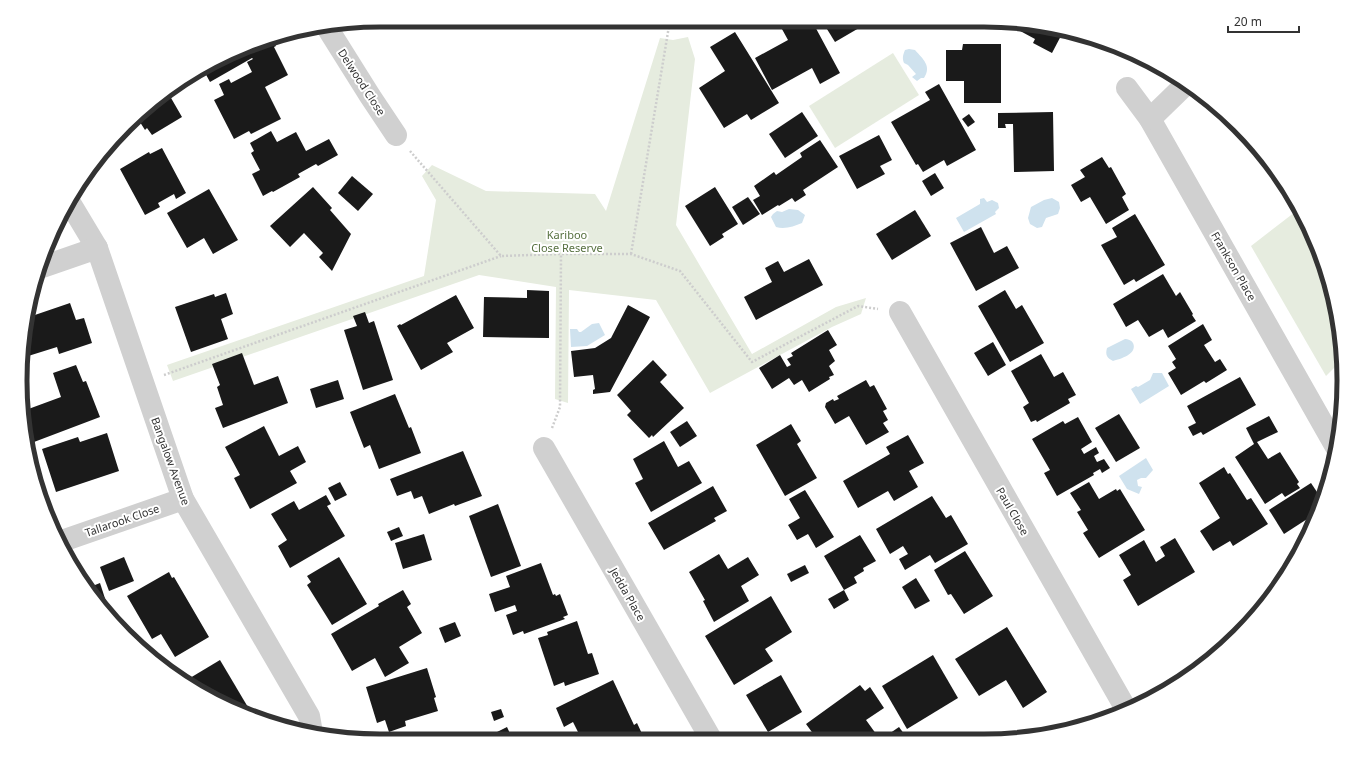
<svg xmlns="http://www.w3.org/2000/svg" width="1364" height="761" font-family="'Noto Sans',sans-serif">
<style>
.green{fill:#e6ecdf}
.water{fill:#cfe2ee}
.building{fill:#1a1a1a}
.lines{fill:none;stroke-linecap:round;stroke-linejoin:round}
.path{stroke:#cdcdcd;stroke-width:2.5;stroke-dasharray:2 2;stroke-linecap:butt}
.minor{stroke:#d0d0d0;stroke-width:22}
.labels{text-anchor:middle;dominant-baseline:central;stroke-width:4;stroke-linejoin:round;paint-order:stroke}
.street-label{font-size:11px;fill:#333;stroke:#fff}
.park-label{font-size:11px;fill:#56703f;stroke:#fff}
.rim{fill:none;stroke:#333;stroke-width:5}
</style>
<rect width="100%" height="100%" fill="#fff"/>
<g class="green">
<polygon points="688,37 695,59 676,225 752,354 836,307 866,298 861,314 832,327 710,393 656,300 569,290 568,403 555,399 556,287 479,275 173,381 167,365 424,276 436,200 422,176 432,165 486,191 595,194 606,211 660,38 673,40"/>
<polygon points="893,53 919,95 835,148 809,106"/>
<polygon points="1299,209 1307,221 1332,287 1343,357 1343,359 1326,376 1251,246"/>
</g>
<g class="water">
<path d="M909,49L915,50C923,59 932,66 924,78H921L917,81L912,77L916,74L908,65L904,63C902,58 903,55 905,50Z"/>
<polygon points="984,198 987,202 992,200 998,203 999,208 995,212 996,214 964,232 956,218 980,204 980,199"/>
<polygon points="1052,198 1059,202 1060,208 1058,214 1046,218 1042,227 1037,228 1030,224 1028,218 1031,207 1044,200"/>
<path d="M789,209L798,210L805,215L802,223C794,226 785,230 776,227L771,217L773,214L777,211L782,212Z"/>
<polygon points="599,323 605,335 587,346 571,347 570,329 577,329 579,332 581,332 592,324"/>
<path d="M1125,339C1128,339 1131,340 1133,343C1138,354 1120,359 1113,361C1107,358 1105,355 1107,348Z"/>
<polygon points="1153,373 1162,373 1169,386 1140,404 1131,389 1136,386 1138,387 1150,380"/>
<polygon points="1146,458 1153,470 1146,478 1141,478 1137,480 1138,486 1142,487 1139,494 1127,489 1119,476"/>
</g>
<g class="building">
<polygon points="777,20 812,21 840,73 820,84 812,68 772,90 755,58 788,40"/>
<polygon points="822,21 871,21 835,42"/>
<polygon points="1002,21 1007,21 1063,32 1052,53 1033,43 1035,39"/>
<polygon points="735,32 779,103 751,120 747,114 724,128 699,88 725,71 710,47"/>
<polygon points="272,38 276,46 274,47 288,75 265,87 281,119 251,134 249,131 234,139 214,100 224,95 219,84 229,79 231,83 252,72 247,62 253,59 252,58 210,82 204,71 265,39"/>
<polygon points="963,44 1001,44 1001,103 964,103 964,81 946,81 946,50 962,50"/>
<polygon points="939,84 976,150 947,166 944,160 923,172 918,164 916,165 891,122 930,100 925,92"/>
<polygon points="167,91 182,117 152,135 147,128 145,130 138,119 161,94"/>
<polygon points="802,112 818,136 785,158 769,134"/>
<polygon points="1053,112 1054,171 1014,172 1013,124 1005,124 1006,128 998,128 998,113"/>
<polygon points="969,114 975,122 968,127 962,119"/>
<polygon points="271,131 277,142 296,132 306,151 329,139 338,155 318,166 316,164 298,174 300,177 273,192 272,191 263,196 252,174 260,170 251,153 254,151 250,143"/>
<polygon points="879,135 892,160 880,166 885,174 857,189 839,156"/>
<polygon points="820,140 838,167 803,190 806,195 795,202 792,198 779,206 778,205 762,215 753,200 760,196 754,186 774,172 776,175 802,157 800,153"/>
<polygon points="162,148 186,193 176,199 174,194 158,203 160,207 145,215 120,169 149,152 150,154"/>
<polygon points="1102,157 1109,168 1111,167 1126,194 1122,197 1129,210 1106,224 1090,197 1081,202 1071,185 1085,177 1080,170"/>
<polygon points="935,173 944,188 931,196 922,181"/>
<polygon points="352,176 373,194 358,211 338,193"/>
<polygon points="313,187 332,208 330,210 351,234 332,271 319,257 323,253 304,233 290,247 270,226"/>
<polygon points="715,187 738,224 722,234 724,237 710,246 685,206"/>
<polygon points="209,189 238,240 213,254 204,238 187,248 167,213"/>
<polygon points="748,197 760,214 743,225 732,207"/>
<polygon points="915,210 931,236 892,260 876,234"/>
<polygon points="1135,214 1165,265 1136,282 1134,279 1124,285 1101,245 1117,237 1112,228"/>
<polygon points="981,227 994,253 1007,246 1019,268 976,291 950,243"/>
<polygon points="809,259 823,285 756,320 744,297 772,282 765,268 778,261 784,272"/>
<polygon points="1163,274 1176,296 1180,292 1193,314 1192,315 1196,321 1168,338 1163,329 1149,337 1138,320 1126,327 1113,304"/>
<polygon points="527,290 549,291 549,338 483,337 484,297 527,298"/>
<polygon points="1005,290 1016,309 1022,305 1044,343 1010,362 978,306"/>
<polygon points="226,293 233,314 221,319 228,339 191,352 175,307 214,294 215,297"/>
<polygon points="456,295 474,328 447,343 453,352 421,370 397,326 400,324 401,325"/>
<polygon points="70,303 76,320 84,318 92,343 59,354 57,347 25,357 29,317"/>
<polygon points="628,305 650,317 610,392 593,394 593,390 595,389 593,375 574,377 571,351 595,348 611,338"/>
<polygon points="365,312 369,323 374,321 393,380 363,390 344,330 357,326 353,316"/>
<polygon points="1203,324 1212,340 1204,345 1215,362 1220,359 1227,370 1206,383 1204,381 1181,395 1168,373 1176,368 1172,362 1176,359 1168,346"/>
<polygon points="828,330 837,345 829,350 835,361 829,366 834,375 829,377 830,379 809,392 802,380 794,385 789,378 772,389 759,368 780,355 787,367 791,365 787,359 793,356 791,353"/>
<polygon points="993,342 1006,365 988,376 974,353"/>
<polygon points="242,353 254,385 278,376 288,403 223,428 215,408 223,405 217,387 220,385 212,364"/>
<polygon points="1041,354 1054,377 1063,372 1076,395 1068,399 1070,403 1037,422 1036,420 1031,422 1023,407 1029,403 1011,371"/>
<polygon points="653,360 667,375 660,382 684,408 653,437 652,435 649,438 627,415 631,411 617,395"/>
<polygon points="76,365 83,382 86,381 100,417 34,442 23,411 61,397 53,373"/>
<polygon points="23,377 28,392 22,395 22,389"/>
<polygon points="1240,377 1256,405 1203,435 1201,432 1193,436 1188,427 1196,423 1187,406"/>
<polygon points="338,380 344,399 316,408 310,389"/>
<polygon points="866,380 870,387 874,385 887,409 883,411 888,420 883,423 889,432 866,445 849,416 835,424 825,407 826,403 833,399 834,401 839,399 837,396"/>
<polygon points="395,394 409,428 411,427 421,453 379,469 370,445 364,448 350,412"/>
<polygon points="1119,414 1140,448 1116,462 1095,428"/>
<polygon points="1269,416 1278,432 1257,442 1268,459 1280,452 1299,482 1297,484 1300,488 1285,497 1282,493 1265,504 1235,457 1254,444 1246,428"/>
<polygon points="1078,417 1092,442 1081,449 1084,454 1096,447 1099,453 1094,456 1097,462 1104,459 1110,468 1102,473 1100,469 1093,473 1094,475 1057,496 1044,473 1050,470 1032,439 1063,421 1065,424"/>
<polygon points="687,421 697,436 680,447 670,432"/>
<polygon points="791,424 801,441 797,444 817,478 785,496 756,445"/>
<polygon points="264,426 279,456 298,446 306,462 290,471 297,483 250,509 234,478 240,475 225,447"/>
<polygon points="107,433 119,471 56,492 42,449 78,437 80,442"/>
<polygon points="908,435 924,463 909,471 918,487 894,501 888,491 858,508 843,481 890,454 886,447"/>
<polygon points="664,441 678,467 689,461 702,483 651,512 635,483 643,479 633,459"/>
<polygon points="463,451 482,496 455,506 454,504 429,514 422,496 414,499 411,491 397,496 390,479"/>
<polygon points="1224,467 1228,474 1230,473 1247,500 1251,498 1268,524 1233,546 1230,541 1213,551 1200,531 1220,518 1199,483"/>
<polygon points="340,482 347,495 335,501 328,488"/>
<polygon points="1089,482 1099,499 1116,489 1117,491 1120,489 1145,530 1099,558 1083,533 1088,530 1077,512 1081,510 1070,493"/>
<polygon points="1311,483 1323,501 1318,512 1284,534 1269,510"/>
<polygon points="713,486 727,511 714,518 716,521 664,550 648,523"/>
<polygon points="805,490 834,537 816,548 808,534 797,540 788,525 800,518 789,499"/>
<polygon points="326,495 331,504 327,506 345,536 290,568 278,546 287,540 271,514 294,501 299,510"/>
<polygon points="932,496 946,518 951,515 968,544 935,563 930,555 905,570 899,559 908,554 903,546 890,554 876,529"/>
<polygon points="498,504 521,566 491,577 469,516"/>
<polygon points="399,527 403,536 391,541 387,532"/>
<polygon points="424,534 432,560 403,569 395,543"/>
<polygon points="860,535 876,561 863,568 864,571 854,577 857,583 844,590 849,600 834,609 828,599 844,590 824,556"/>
<polygon points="1175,538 1195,572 1138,606 1123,580 1131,575 1119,555 1144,540 1156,562 1165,556 1160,547"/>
<polygon points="965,551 993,596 964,614 951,594 948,595 934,570"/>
<polygon points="719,554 728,569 748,557 759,575 741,586 749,601 714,622 703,601 705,600 689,572"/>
<polygon points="124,557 134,581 109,591 100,567"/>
<polygon points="339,557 367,604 332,625 307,585 311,582 307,576"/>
<polygon points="541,563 553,595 555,594 556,596 560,594 568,615 563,617 565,619 524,634 523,631 513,635 506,615 517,611 515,605 495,612 489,594 510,587 506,576"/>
<polygon points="805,565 809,573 791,582 787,574"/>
<polygon points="169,572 172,578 174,577 209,637 175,657 161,634 152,639 127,596"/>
<polygon points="916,578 930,601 915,609 902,587"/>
<polygon points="100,583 112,620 90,587"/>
<polygon points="403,590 411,604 407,607 422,633 399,647 409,663 385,677 375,658 352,671 331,634 379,606 378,604"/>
<polygon points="771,596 792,632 765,649 773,661 734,685 705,636"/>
<polygon points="577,621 588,654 592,653 599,674 565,686 564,682 554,686 538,638 548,635 547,632"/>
<polygon points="455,622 461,636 445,643 439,628"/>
<polygon points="1007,627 1047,692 1023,708 1006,680 979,696 955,659"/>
<polygon points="933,655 958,698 907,729 882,686"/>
<polygon points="220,660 252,714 200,693 196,689 190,678"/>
<polygon points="427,668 436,697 434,698 438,711 405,721 406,726 389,732 385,720 377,723 366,687"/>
<polygon points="781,675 802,712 768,732 746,695"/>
<polygon points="613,680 634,725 637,723 644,738 641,739 578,739 581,738 573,722 564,727 556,708"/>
<polygon points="860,685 865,691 870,687 884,708 866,720 879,738 817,739 806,724"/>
<polygon points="501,709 504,717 494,721 491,712"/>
<polygon points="507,727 513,740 501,740 497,732"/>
<polygon points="899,727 907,738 883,738"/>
</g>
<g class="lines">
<g class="path">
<polyline points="410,151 501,256 561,254 631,254 680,271 752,362 858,306 878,309"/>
<polyline points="631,254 670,20"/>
<polyline points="164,375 501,256"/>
<polyline points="552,428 560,407 561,254"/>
</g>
<g class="minor">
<polyline points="328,29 370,96 396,135"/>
<polyline points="1127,88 1150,119 1336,447"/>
<polyline points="1150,119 1186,84"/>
<polyline points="70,203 97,248"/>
<polyline points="42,267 97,248 183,499 309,716 312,733"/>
<polyline points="900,312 1126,709"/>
<polyline points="544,448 711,739"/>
<polyline points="62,541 183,499"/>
</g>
</g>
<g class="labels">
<g class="street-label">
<text transform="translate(362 82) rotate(57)">Delwood Close</text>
<text transform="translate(1234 266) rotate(60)">Frankson Place</text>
<text transform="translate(171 461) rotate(70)">Bangalow Avenue</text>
<text transform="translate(1013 511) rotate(60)">Paul Close</text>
<text transform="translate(122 520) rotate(-19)">Tallarook Close</text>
<text transform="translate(628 594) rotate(60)">Jedda Place</text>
</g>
<g class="park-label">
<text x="567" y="234">Kariboo<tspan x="567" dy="13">Close Reserve</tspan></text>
</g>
</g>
<path d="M0 0H1364V761H0ZM380 27H984A353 353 0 0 1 1337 380V381A353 353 0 0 1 984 734H380A353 353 0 0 1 27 381V380A353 353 0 0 1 380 27Z" fill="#fff" fill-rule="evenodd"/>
<path class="rim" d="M380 27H984A353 353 0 0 1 1337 380V381A353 353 0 0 1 984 734H380A353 353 0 0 1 27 381V380A353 353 0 0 1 380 27Z"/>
<path d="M1228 26v6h71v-6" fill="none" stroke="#333333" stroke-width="2"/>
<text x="1234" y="26" font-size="12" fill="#333333" stroke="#ffffff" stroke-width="3" paint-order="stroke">20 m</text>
</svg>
